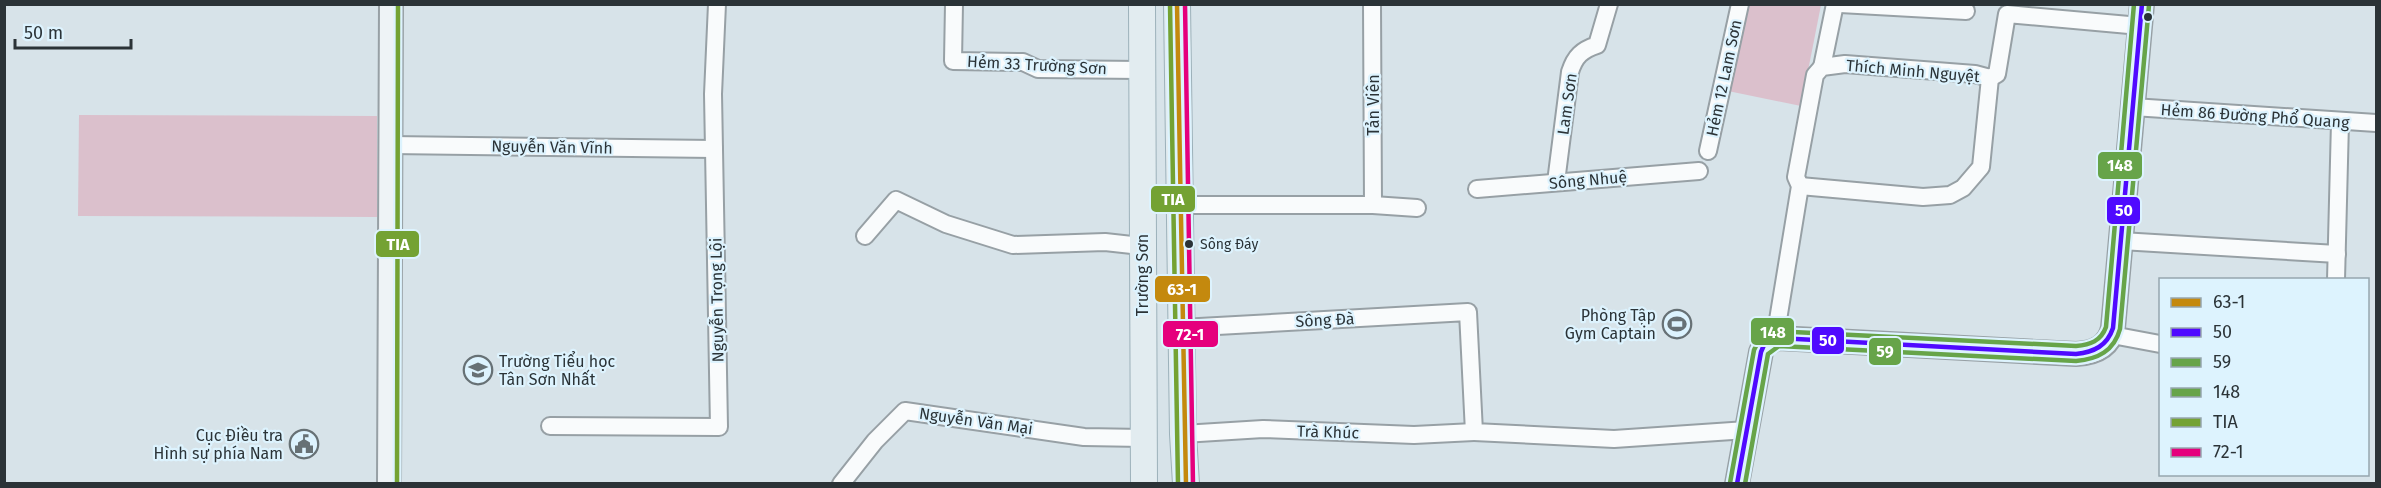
<svg xmlns="http://www.w3.org/2000/svg" width="2381" height="488" font-family="'Fira Sans',sans-serif">
<style>
.green{fill:#dbc0cc}
.lines{fill:none;stroke-linecap:round;stroke-linejoin:round}
.street-casing{stroke:#97a0a5;stroke-width:20}
.secondary-casing{stroke:#97a0a5;stroke-width:26}
.primary-casing{stroke:#9cb1ba;stroke-width:28}
.street{stroke:#f9fbfc;stroke-width:16}
.secondary{stroke:#eef3f6;stroke-width:22}
.primary{stroke:#e2ecf0;stroke-width:26}
.bus-1-casing{stroke:#ddf3fe;stroke-width:9}
.bus-2-casing{stroke:#ddf3fe;stroke-width:9}
.bus-3-casing{stroke:#ddf3fe;stroke-width:9}
.bus-4-casing{stroke:#ddf3fe;stroke-width:9}
.bus-5-casing{stroke:#ddf3fe;stroke-width:9}
.bus-6-casing{stroke:#ddf3fe;stroke-width:9}
.bus-1{stroke:#c4890e;stroke-width:4.5}
.bus-2{stroke:#4f0aff;stroke-width:4.5}
.bus-3{stroke:#67a449;stroke-width:4.5}
.bus-4{stroke:#67a449;stroke-width:4.5}
.bus-5{stroke:#74a233;stroke-width:4.5}
.bus-6{stroke:#e5007d;stroke-width:4.5}
.bus-dot{fill:#2b3337;stroke:#ddf3fe;stroke-width:2}
.labels{text-anchor:middle;dominant-baseline:central;stroke-width:4.5;stroke-linejoin:round;paint-order:stroke}
.bus-label{font-size:14px;fill:#2b3337;stroke:#ddf3fe;text-anchor:start}
.street-label{font-size:16px;fill:#2b3337;stroke:#ddf3fe}
.poi-label{font-size:16px;fill:#2b3337;stroke:#ddf3fe;text-anchor:end}
.line-badge{stroke:#ddf3fe;stroke-width:2}
.badge-label{font-size:16px;text-anchor:middle;font-weight:bold;fill:#fff}
</style>
<rect width="100%" height="100%" fill="#d7e3e9"/>
<g class="green">
<polygon points="1746,5 1821,5 1801,106 1728,91"/>
<polygon points="79,115 377,116 377,217 78,216"/>
</g>
<g class="lines">
<g class="street-casing">
<g id="street">
<polyline points="954,4 953,61 1023,62 1038,69 1141,70"/>
<polyline points="1372,4 1373,205"/>
<polyline points="1840,4 1966,11"/>
<polyline points="1822,67 1835,4"/>
<polyline points="1990,78 1997,74 2007,14 2140,26"/>
<polyline points="2133,107 2376,123"/>
<polyline points="390,145 714,149"/>
<polyline points="1708,151 1740,4"/>
<path d="M1556,182L1570,72C1575,56 1582,50 1597,45L1609,4"/>
<polyline points="1800,186 1923,197 1950,195 1963,188 1981,167 1990,78"/>
<polyline points="1477,189 1699,171"/>
<polyline points="1181,205 1373,205 1417,208"/>
<polyline points="865,236 896,200 946,224 1013,245 1105,242 1141,246"/>
<polyline points="2121,241 2337,254"/>
<polyline points="2336,280 2340,122"/>
<polyline points="1181,328 1468,312 1474,432 1614,439 1747,430"/>
<polyline points="2112,335 2160,344"/>
<polyline points="1777,338 1777,326 1800,186 1796,177 1815,75 1822,67 1845,64 1975,74 1990,78"/>
<polyline points="550,426 719,427 713,94 717,4"/>
<polyline points="1183,434 1263,429 1414,435 1474,432"/>
<polyline points="841,484 875,441 905,411 1084,437 1143,438"/>
</g>
</g>
<g class="secondary-casing">
<g id="secondary">
<polyline points="389,484 391,4"/>
<path d="M1737,484L1761,352L1764,345L1777,338L2076,354C2094,353 2109,347 2113,328L2142,4"/>
</g>
</g>
<g class="primary-casing">
<g id="primary">
<polyline points="1142,4 1144,484"/>
<polyline points="1177,4 1183,434 1186,484"/>
</g>
</g>
<use href="#street" class="street"/>
<use href="#secondary" class="secondary"/>
<use href="#primary" class="primary"/>
<g class="bus-1-casing">
<polyline id="bus-1" points="1177,4 1186,484"/>
</g>
<g class="bus-2-casing">
<path id="bus-2" d="M1737,484L1761,352L1764,345L1777,338L2076,354C2094,352 2107,346 2113,328L2142,4"/>
</g>
<g class="bus-3-casing">
<path id="bus-3" d="M1745,484L1768,354L1779,346L2076,361C2098,359 2114,351 2120,329L2149,5"/>
</g>
<g class="bus-4-casing">
<path id="bus-4" d="M1730,483L1754,350L1759,340L1774,331L2076,346C2090,345 2101,341 2106,327L2134,4"/>
</g>
<g class="bus-5-casing">
<g id="bus-5">
<polyline points="1170,4 1178,484"/>
<polyline points="397,484 398,4"/>
</g>
</g>
<g class="bus-6-casing">
<polyline id="bus-6" points="1185,4 1193,484"/>
</g>
<use href="#bus-1" class="bus-1"/>
<use href="#bus-2" class="bus-2"/>
<use href="#bus-3" class="bus-3"/>
<use href="#bus-4" class="bus-4"/>
<use href="#bus-5" class="bus-5"/>
<use href="#bus-6" class="bus-6"/>
</g>
<defs>
<g id="stadium-ring" transform="scale(1.5)"><circle r="9.5" fill="#ddf3fe" stroke="#677175" stroke-width="1.5"/><path d="M0-5a6.5 5 0 1 0 0 10a6.5 5 0 1 0 0-10ZM-3.5-1.8h7v3.6h-7Z" fill="#677175"/></g>
<g id="school-ring" transform="scale(1.5)"><circle r="9.5" fill="#ddf3fe" stroke="#677175" stroke-width="1.5"/><path d="M0-5L7-2L0 1L-7-2ZM-4 1L0 2.5L4 1V4Q0 6-4 4Z" fill="#677175"/></g>
<g id="civic-ring" transform="scale(1.5)"><circle r="9.5" fill="#ddf3fe" stroke="#677175" stroke-width="1.5"/><path d="M-.6-6.5H3V-4.5H.6V-3L4-1V1h2V6H-6V1h2V-1L-.6-3ZM-1.2 2.5V6h2.4V2.5Z" fill="#677175"/></g>
</defs>
<g fill-rule="evenodd">
<use href="#stadium-ring" x="1677" y="324"/>
<use href="#school-ring" x="478" y="370"/>
<use href="#civic-ring" x="304" y="444"/>
</g>
<g class="bus-dot">
<circle cx="2148" cy="17" r="5"/>
<circle cx="1189" cy="244" r="5"/>
</g>
<g class="labels">
<g class="bus-label">
<text x="1200" y="244">Sông Đáy</text>
</g>
<g class="street-label">
<text transform="translate(1037 65) rotate(3)">Hẻm 33 Trường Sơn</text>
<text transform="translate(1913 71) rotate(5)">Thích Minh Nguyệt</text>
<text transform="translate(1724 78) rotate(-78)">Hẻm 12 Lam Sơn</text>
<text transform="translate(1567 104) rotate(-82)">Lam Sơn</text>
<text transform="translate(1373 105) rotate(-90)">Tản Viên</text>
<text transform="translate(2255 116) rotate(4)">Hẻm 86 Đường Phổ Quang</text>
<text transform="translate(552 147) rotate(1)">Nguyễn Văn Vĩnh</text>
<text transform="translate(1588 180) rotate(-5)">Sông Nhuệ</text>
<text transform="translate(1142 275) rotate(-90)">Trường Sơn</text>
<text transform="translate(717 300) rotate(-91)">Nguyễn Trọng Lội</text>
<text transform="translate(1325 320) rotate(-3)">Sông Đà</text>
<text transform="translate(976 421) rotate(8)">Nguyễn Văn Mại</text>
<text transform="translate(1328 432) rotate(2)">Trà Khúc</text>
</g>
<g class="poi-label">
<text x="1656" y="315">Phòng Tập<tspan x="1656" dy="18">Gym Captain</tspan></text>
<text x="499" y="361" text-anchor="start">Trường Tiểu học<tspan x="499" dy="18">Tân Sơn Nhất</tspan></text>
<text x="283" y="435">Cục Điều tra<tspan x="283" dy="18">Hình sự phía Nam</tspan></text>
</g>
</g>
<g class="line-badge">
<rect x="2097" y="151" width="46" height="29" rx="6" fill="#67a449"/>
<rect x="1150" y="185" width="46" height="28" rx="6" fill="#74a233"/>
<rect x="2106" y="196" width="35" height="29" rx="6" fill="#4f0aff"/>
<rect x="375" y="230" width="45" height="28" rx="6" fill="#74a233"/>
<rect x="1154" y="275" width="57" height="28" rx="6" fill="#c4890e"/>
<rect x="1750" y="317" width="45" height="29" rx="6" fill="#67a449"/>
<rect x="1162" y="320" width="57" height="28" rx="6" fill="#e5007d"/>
<rect x="1811" y="326" width="34" height="29" rx="6" fill="#4f0aff"/>
<rect x="1868" y="337" width="34" height="29" rx="6" fill="#67a449"/>
</g>
<g class="badge-label">
<text x="2120" y="171">148</text>
<text x="1173" y="205">TIA</text>
<text x="2124" y="216">50</text>
<text x="398" y="250">TIA</text>
<text x="1182" y="295">63-1</text>
<text x="1773" y="338">148</text>
<text x="1190" y="340">72-1</text>
<text x="1828" y="346">50</text>
<text x="1885" y="357">59</text>
</g>
<rect width="2381" height="488" fill="none" stroke="#2b3337" stroke-width="12"/>
<rect x="2159" y="278" width="210" height="198" fill="#ddf3fe" stroke="#96a6ae" stroke-width="1.5"/>
<rect x="2171" y="298" width="30" height="9" fill="#c4890e" stroke="#96a6ae" stroke-width="1.5"/>
<text x="2213" y="308" font-size="18" fill="#2b3337">63-1</text>
<rect x="2171" y="328" width="30" height="9" fill="#4f0aff" stroke="#96a6ae" stroke-width="1.5"/>
<text x="2213" y="338" font-size="18" fill="#2b3337">50</text>
<rect x="2171" y="358" width="30" height="9" fill="#67a449" stroke="#96a6ae" stroke-width="1.5"/>
<text x="2213" y="368" font-size="18" fill="#2b3337">59</text>
<rect x="2171" y="388" width="30" height="9" fill="#67a449" stroke="#96a6ae" stroke-width="1.5"/>
<text x="2213" y="398" font-size="18" fill="#2b3337">148</text>
<rect x="2171" y="418" width="30" height="9" fill="#74a233" stroke="#96a6ae" stroke-width="1.5"/>
<text x="2213" y="428" font-size="18" fill="#2b3337">TIA</text>
<rect x="2171" y="448" width="30" height="9" fill="#e5007d" stroke="#96a6ae" stroke-width="1.5"/>
<text x="2213" y="458" font-size="18" fill="#2b3337">72-1</text>
<path d="M15 39v9h116v-9" fill="none" stroke="#2b3337" stroke-width="3"/>
<text x="24" y="39" font-size="18" fill="#2b3337" stroke="#ddf3fe" stroke-width="4.5" paint-order="stroke">50 m</text>
</svg>
